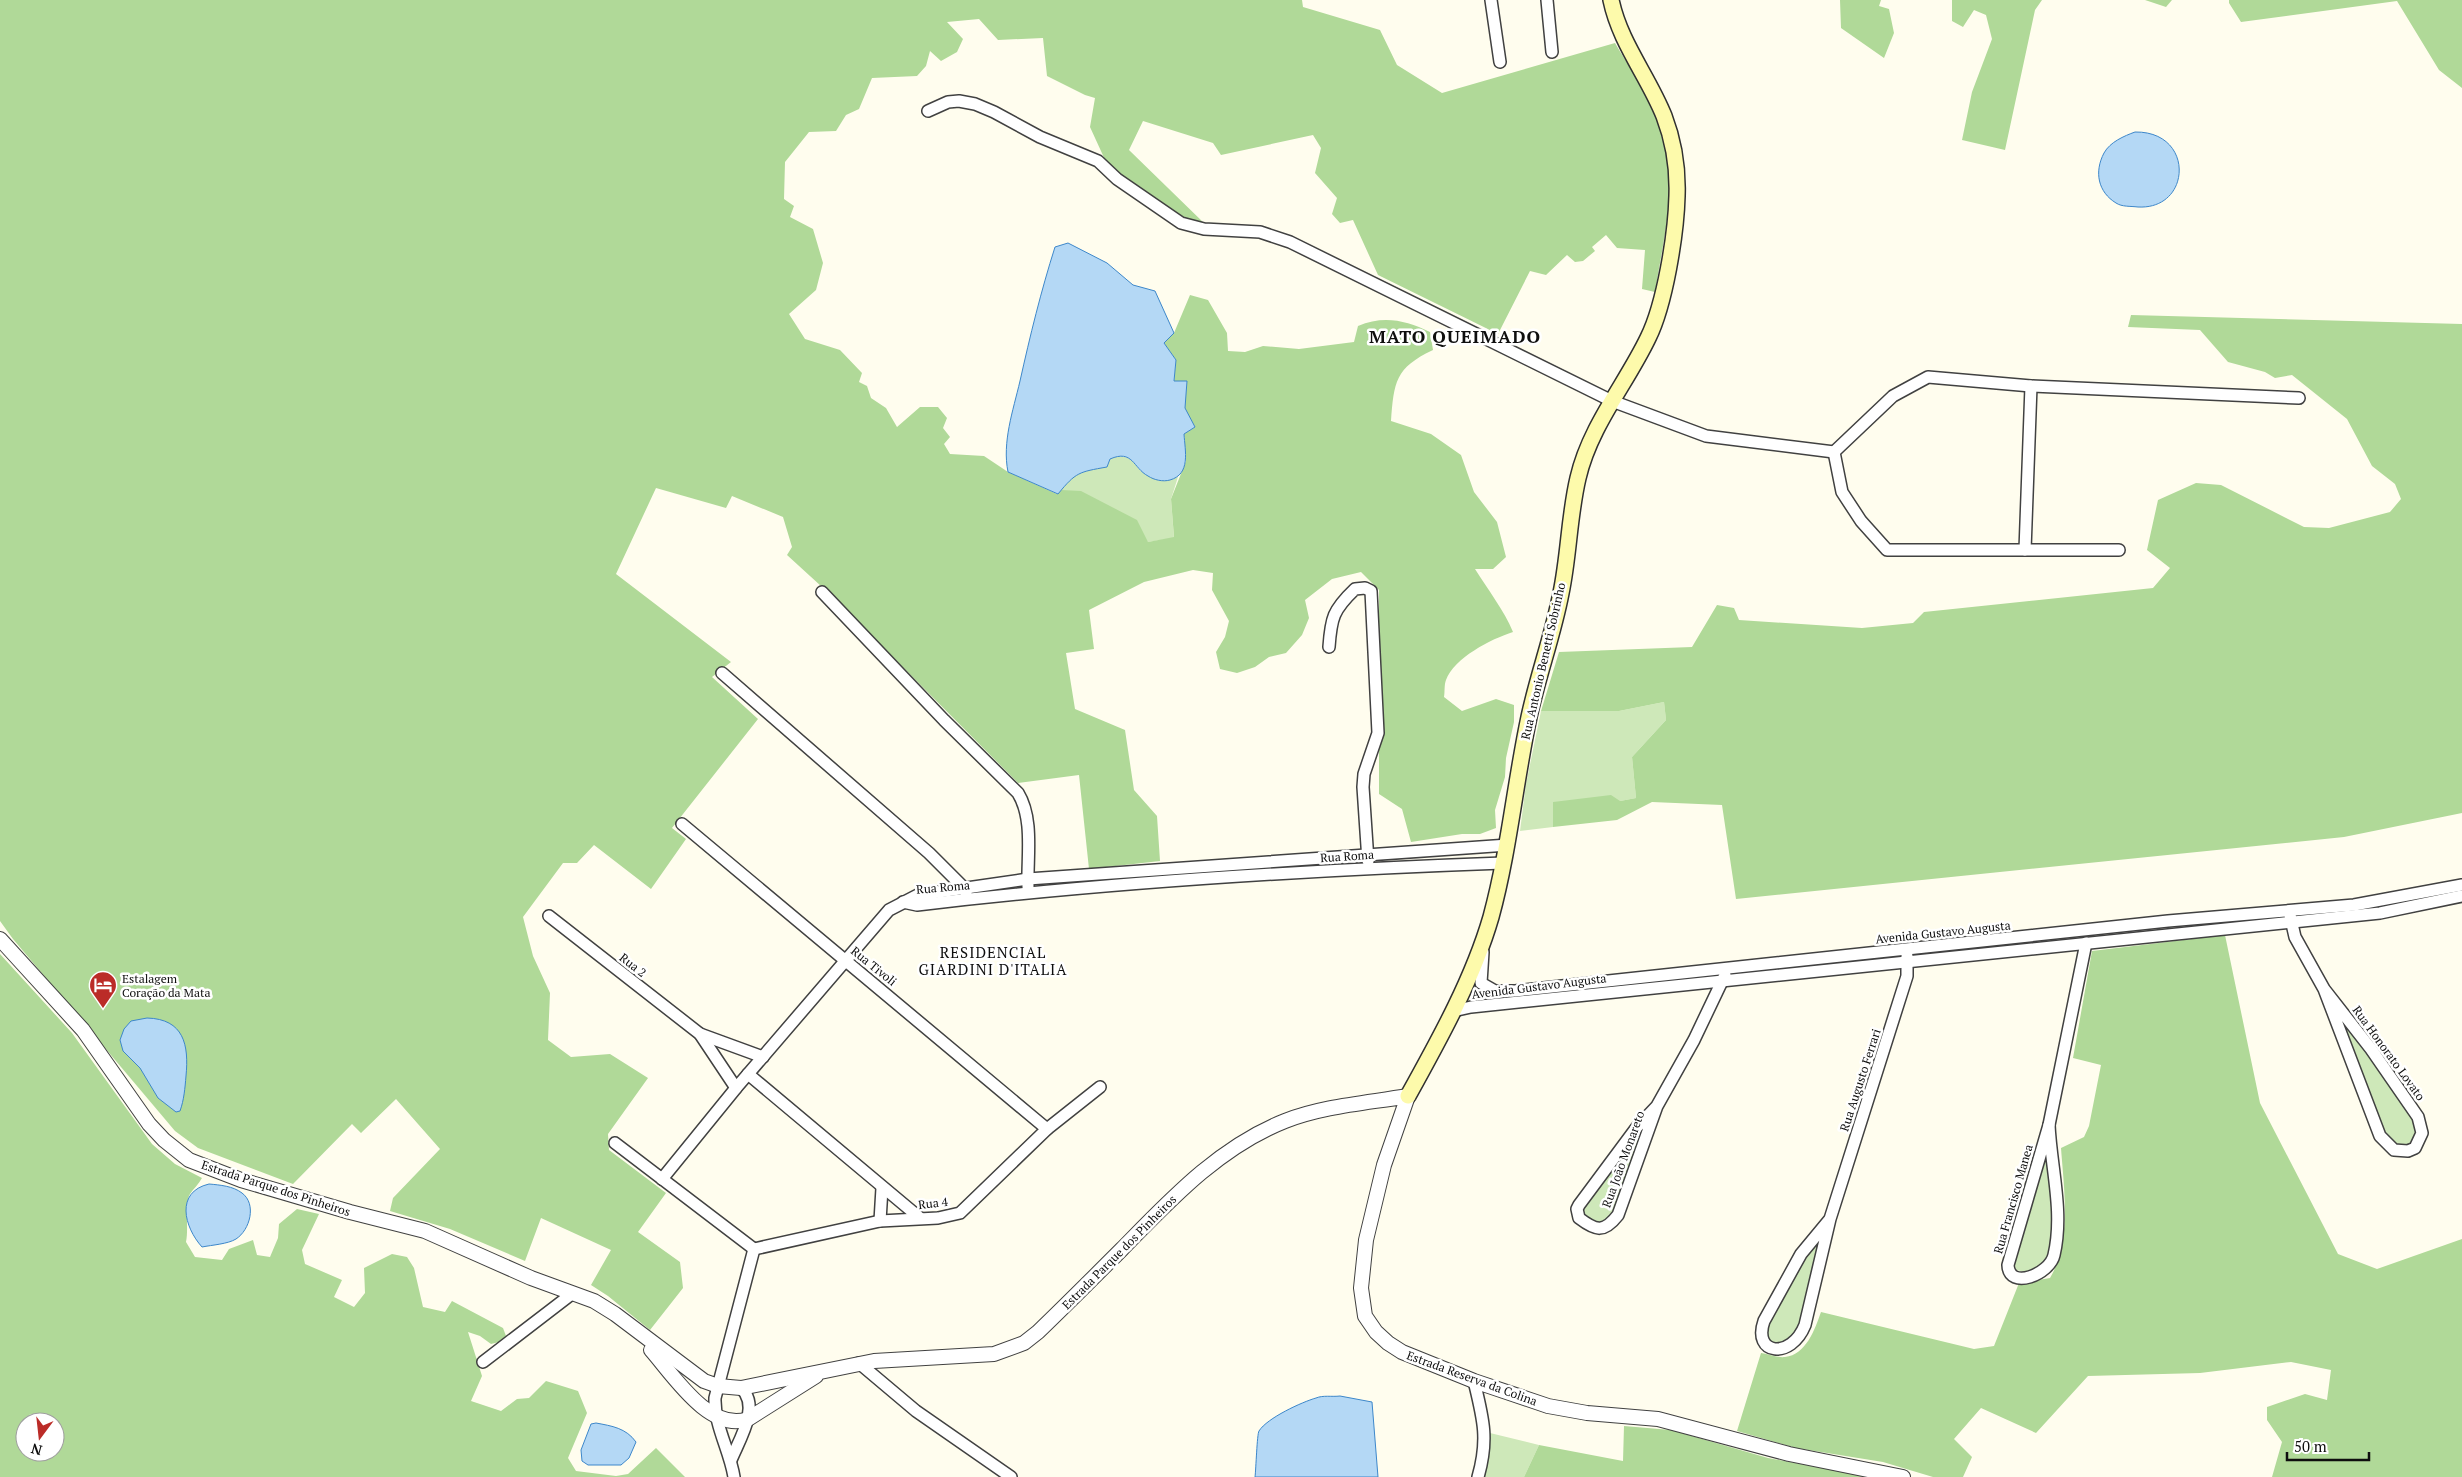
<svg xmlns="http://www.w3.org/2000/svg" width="2462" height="1477" font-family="'PT Serif',serif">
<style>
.green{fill:#cee8b9}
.forest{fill:#b0d998;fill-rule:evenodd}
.water{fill:#b4d8f5;stroke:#3d87ca}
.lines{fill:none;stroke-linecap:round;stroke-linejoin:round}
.minor-casing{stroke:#414141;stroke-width:14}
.tertiary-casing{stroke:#414141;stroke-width:16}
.secondary-casing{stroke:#303030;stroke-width:18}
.minor{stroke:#fff;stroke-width:11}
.tertiary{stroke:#fff;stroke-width:14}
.secondary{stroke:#fdfaab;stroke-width:15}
.labels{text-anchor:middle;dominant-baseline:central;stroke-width:5;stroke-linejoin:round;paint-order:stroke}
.street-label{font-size:12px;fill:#0e0e0e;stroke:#fff}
.poi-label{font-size:12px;fill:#0e0e0e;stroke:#fff;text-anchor:start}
.quarter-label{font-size:15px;letter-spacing:1px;fill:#0e0e0e;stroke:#fff}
.district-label{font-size:18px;font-weight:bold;letter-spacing:1px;fill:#0e0e0e;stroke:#fff}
</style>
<rect width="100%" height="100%" fill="#fffdee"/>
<g class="green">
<path d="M1119,456C1137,458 1133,466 1144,473C1153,480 1168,480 1178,477L1171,499L1174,538L1148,542L1061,490C1076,470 1084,471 1107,467L1110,459Z"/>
<polygon points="1664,702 1666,720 1632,757 1636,798 1620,801 1554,802 1553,827 1520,831 1526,784 1541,711 1619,711"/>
<path d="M2337,1015C2356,1037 2417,1109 2416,1135C2407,1154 2395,1147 2385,1134Z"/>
<path d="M1646,1123L1621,1202L1608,1222C1596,1224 1587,1221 1582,1209Z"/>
<path d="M2046,1154C2052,1180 2069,1284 2016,1270L2014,1265Z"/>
<polygon points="1823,1232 1799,1332 1780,1347 1768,1340 1766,1328 1804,1255"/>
<polygon points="1490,1433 1539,1445 1524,1477 1483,1477 1486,1470"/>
</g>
<g class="forest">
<path d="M0,0H1302L1303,7L1380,30L1397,65L1442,93L1615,43C1629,67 1645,90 1657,115C1682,170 1664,235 1655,292L1642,289L1645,250L1617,248L1606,235L1592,247L1595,251L1583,261L1575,262L1567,255L1546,275L1530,271L1498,334L1378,275L1353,220L1340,223L1332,214L1337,198L1315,173L1321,148L1313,135L1221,155L1213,143L1143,121L1129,150L1206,225H1192L1119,176L1106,162L1090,127L1095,98L1085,95L1047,76L1043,38L998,40L979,19L947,22L963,39L957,52L941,61L930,51L926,66L917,76L872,78L859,109L846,115L836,131L809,132L785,162L784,199L794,206L790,217L813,229L823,263L816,290L789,314L805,339L840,350L862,373L859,382L867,386L871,398L886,408L897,427L920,407H938L947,418L943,428L950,437L944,444L950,454L984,456L1008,472L1057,494L1061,490L1081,491L1137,520L1148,542L1174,537L1171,499L1186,461L1184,434L1195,427L1184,408L1187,381H1174L1176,360L1164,343L1174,333L1190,295L1208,300L1227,333L1228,351L1245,352L1263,346L1299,349L1354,342L1358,326C1383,315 1406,320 1430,332L1433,350C1395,368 1394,382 1391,421L1431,434L1461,455L1474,492L1497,522L1506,557L1493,569H1475C1488,590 1504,610 1513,632C1491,639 1454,658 1446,680C1444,685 1445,692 1444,697L1462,711L1496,699L1514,705V722L1506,758L1505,777L1495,810L1496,828L1480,834H1462L1411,842L1402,809L1379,794V590L1361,572L1332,579L1305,600L1309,618L1302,635L1286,653L1269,657L1255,667L1237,673L1220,669L1216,652L1225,637L1229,621L1212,590L1213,573L1193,570L1144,582L1089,610L1094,649L1066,653L1075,709L1125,730L1134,790L1157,816L1160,861L1089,869L1079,775L1018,783L833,597L787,555L792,547L783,517L732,496L726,508L656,488L616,574L731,662L712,677L758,719L672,828L686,839L651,889L594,845L577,863H563L523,917L533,956L550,993L548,1040L571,1057L610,1054L648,1078L608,1134L609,1150L666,1193L638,1232L680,1262L683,1288L650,1330L608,1296L591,1285L611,1250L541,1218L525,1261L450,1229L390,1211L393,1198L440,1149L396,1099L361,1133L352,1124L293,1184L198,1148L175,1131L13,939L0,921Z"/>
<polygon points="1840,0 1881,0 1879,6 1889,9 1894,33 1884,58 1841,28"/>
<polygon points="1952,0 2042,0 2035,10 2005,150 1962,140 1972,92 1992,39 1986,15 1974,10 1963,27 1952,21"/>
<polygon points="2145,0 2172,0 2166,7"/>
<polygon points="2229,0 2462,0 2462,88 2439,70 2397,1 2241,22 2229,3"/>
<polygon points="2131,315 2462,324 2462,813 2344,837 1736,899 1722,805 1652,802 1617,820 1553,827 1553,802 1611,795 1620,801 1636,798 1632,757 1666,720 1664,702 1619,711 1541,711 1559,652 1692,647 1717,605 1734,608 1739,620 1862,628 1913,623 1924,612 2153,588 2170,568 2147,550 2158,500 2196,483 2221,485 2304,527 2329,528 2390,512 2401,499 2395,484 2372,466 2347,419 2292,375 2275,378 2265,372 2228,362 2200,330 2128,327"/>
<path d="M2225,935L2260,1103L2338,1254L2377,1269L2462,1239V1477H2272L2282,1442L2267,1420V1407L2305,1394L2327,1400L2331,1370L2291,1362L2200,1373L2088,1376L2036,1433L1981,1408L1954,1439L1972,1457L1963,1477H1933L1883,1462L1796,1448L1737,1431L1761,1353C1768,1354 1778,1358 1785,1357C1806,1355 1815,1329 1821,1312L1974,1349L1994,1346L2019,1283L2050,1278C2072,1241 2064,1190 2061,1148L2084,1137L2089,1126L2101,1065L2073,1058L2092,951Z"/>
<path d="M0,954L72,1033L152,1144L175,1164L202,1178C199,1184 193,1189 190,1194C184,1204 189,1228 186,1242L195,1257L222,1260L229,1249L253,1240L257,1255L270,1257L278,1238L279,1224L297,1209L319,1214L302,1250L305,1264L342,1280L334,1297L354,1307L365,1293L364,1268L392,1254L407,1257L414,1268L423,1307L445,1312L452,1301L503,1328L506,1336L499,1342L491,1344L480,1336L468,1332L482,1376L471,1401L501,1411L517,1399L529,1398L546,1381L578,1391L587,1413L568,1458L576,1471L616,1476L628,1474L656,1448L685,1477H0ZM25,1422H55V1452H25Z"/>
<polygon points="1624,1426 1671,1430 1768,1458 1870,1477 1524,1477 1539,1445 1623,1461"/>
</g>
<g class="water">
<path d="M2135,132C2195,131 2192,210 2138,207C2130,206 2122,207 2116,203C2098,192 2094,172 2104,153C2110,142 2124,136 2135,132Z"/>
<path d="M1068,243L1107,263L1133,285L1155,291L1174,333L1164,343L1176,360L1174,381H1187L1185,408L1195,427L1184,434C1185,451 1191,474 1170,480C1163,482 1154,480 1148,476C1133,468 1133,449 1110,459L1107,467C1079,472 1076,472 1058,494L1008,472C1002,442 1013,411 1020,381C1030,336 1041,291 1055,247Z"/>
<path d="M147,1018C184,1019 189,1045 186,1076C185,1088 184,1100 180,1111L176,1112L158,1098L140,1068L123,1051L120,1040L124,1029L131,1021Z"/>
<path d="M209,1184C220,1185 233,1186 242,1193C257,1204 250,1230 236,1239C228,1244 212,1245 202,1247C184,1227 175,1192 209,1184Z"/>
<path d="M1340,1396L1372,1402L1378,1477H1255C1256,1469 1257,1434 1259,1431C1267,1418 1302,1402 1316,1398C1323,1395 1332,1397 1340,1396Z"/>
<path d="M596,1423C612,1426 626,1428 636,1442L629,1458L621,1465H588L582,1461L581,1450L591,1424Z"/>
</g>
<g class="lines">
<g class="minor-casing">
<g id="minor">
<polyline points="1491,0 1500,62"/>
<polyline points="1547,0 1552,52"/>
<polyline points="928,111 948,102 959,101 975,104 994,112 1040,137 1098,161 1117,179 1181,223 1204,229 1260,232 1290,242 1612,401 1706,436 1834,452"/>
<polyline points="2025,550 2031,386"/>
<polyline points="2119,550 1887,550 1861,521 1842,492 1834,452 1893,396 1928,377 2031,386 2299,398"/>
<path d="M822,592L944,720L1018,793C1034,819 1027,857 1028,887"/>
<path d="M1329,647C1331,618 1333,610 1355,589L1365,588L1371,591L1378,733L1364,774L1363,787L1368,861"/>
<polyline points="722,673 929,853 964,888 966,893"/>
<polyline points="682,824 1047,1129"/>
<path d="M903,902L917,905C1112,882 1308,870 1503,863"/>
<polyline points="2290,915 2295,937 2324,989 2380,1136 2394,1150 2408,1151 2415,1148 2422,1133 2418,1117 2371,1049 2324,989"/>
<polyline points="549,916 700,1034 736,1088"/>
<polyline points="1483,952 1481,983 1495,991 1515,991 2168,921 2354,905 2462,885"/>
<polyline points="1453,1011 1471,1007 2380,913 2462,896"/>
<polyline points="700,1034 763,1057"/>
<polyline points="748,1074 920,1218"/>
<path d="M1657,1106L1637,1127L1579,1205L1577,1209L1579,1218C1596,1231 1604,1233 1618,1215L1657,1106L1694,1040L1725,975"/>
<path d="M2049,1125C2051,1168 2064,1212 2054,1255C2050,1274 2009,1291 2008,1265Z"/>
<polyline points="2049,1125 2086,943"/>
<polyline points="615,1143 754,1249"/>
<polyline points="662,1179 736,1088 889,910 918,895 1028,879 1508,845"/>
<path d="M1830,1219L1801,1254L1764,1321C1752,1355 1791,1360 1805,1325L1830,1219L1907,976V956"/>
<polyline points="880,1221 882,1188"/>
<polyline points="754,1249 880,1221 938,1218 960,1213 1047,1129 1100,1087"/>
<polyline points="483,1362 573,1293"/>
<polyline points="859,1363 916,1411 1011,1477"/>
<path d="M1474,1381C1483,1418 1489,1439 1478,1477"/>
<path d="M731,1460C739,1440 761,1406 741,1388"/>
<path d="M734,1477C730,1451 714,1425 715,1398L754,1249"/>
</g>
</g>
<g class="tertiary-casing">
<g id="tertiary">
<path d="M0,939L83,1030L149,1124L164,1140L189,1160L241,1180L350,1212L425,1231L531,1278L594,1301L615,1314L704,1381L718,1386L741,1388L874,1361L994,1354L1024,1343L1038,1332C1066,1305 1094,1277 1122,1249C1170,1200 1219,1147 1285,1121C1323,1106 1367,1103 1408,1096L1384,1165L1366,1240L1361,1288L1365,1316L1376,1332L1388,1343L1402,1352L1474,1381L1548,1406L1587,1413L1658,1419L1789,1454L1903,1477"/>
<path d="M651,1350C673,1375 710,1433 748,1419L816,1376"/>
</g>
</g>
<g class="secondary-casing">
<path id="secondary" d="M1408,1096C1439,1040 1473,979 1491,917C1509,851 1515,783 1529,717C1538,675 1553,635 1561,593C1569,555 1569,516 1578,478C1590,426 1626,384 1648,338C1665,304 1676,234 1677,196C1678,168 1674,142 1664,116C1648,76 1620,43 1611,0"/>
</g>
<use href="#minor" class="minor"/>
<use href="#tertiary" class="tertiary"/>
<use href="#secondary" class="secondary"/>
</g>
<defs>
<g id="hotel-pin" transform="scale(1.4375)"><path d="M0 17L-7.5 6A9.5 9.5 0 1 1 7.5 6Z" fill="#bb2c28" stroke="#fff"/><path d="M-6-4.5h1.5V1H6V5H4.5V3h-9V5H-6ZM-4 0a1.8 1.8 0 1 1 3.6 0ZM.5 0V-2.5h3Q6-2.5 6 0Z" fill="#fff"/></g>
</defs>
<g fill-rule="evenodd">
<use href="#hotel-pin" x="103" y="985"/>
</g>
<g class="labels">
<g class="street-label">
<text transform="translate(1543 661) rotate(-77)">Rua Antonio Benetti Sobrinho</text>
<text transform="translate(1347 856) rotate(-4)">Rua Roma</text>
<text transform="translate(943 887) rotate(-5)">Rua Roma</text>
<text transform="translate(1943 932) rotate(-6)">Avenida Gustavo Augusta</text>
<text transform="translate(633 965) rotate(38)">Rua 2</text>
<text transform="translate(874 966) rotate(39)">Rua Tivoli</text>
<text transform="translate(1539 986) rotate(-7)">Avenida Gustavo Augusta</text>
<text transform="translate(2389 1053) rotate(54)">Rua Honorato Lovato</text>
<text transform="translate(1860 1080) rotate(-72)">Rua Augusto Ferrari</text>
<text transform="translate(1623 1159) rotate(-70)">Rua João Monareto</text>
<text transform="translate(276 1188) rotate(18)">Estrada Parque dos Pinheiros</text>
<text transform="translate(2013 1199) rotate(-74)">Rua Francisco Manea</text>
<text transform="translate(933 1203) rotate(-7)">Rua 4</text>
<text transform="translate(1119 1252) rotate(-45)">Estrada Parque dos Pinheiros</text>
<text transform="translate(1472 1378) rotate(20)">Estrada Reserva da Colina</text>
</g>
<g class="poi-label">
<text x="122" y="978">Estalagem<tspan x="122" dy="14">Coração da Mata</tspan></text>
</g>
<g class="quarter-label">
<text x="993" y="952">RESIDENCIAL<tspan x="993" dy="17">GIARDINI D'ITALIA</tspan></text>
</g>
<g class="district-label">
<text x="1455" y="336">MATO QUEIMADO</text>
</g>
</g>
<g transform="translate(40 1437) rotate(195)"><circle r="24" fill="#ffffff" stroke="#9f9f9f"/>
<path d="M0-4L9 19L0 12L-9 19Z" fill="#bb2c28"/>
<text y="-8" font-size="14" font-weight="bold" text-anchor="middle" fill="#0e0e0e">N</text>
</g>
<path d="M2287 1452v8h82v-8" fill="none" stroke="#0e0e0e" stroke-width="2.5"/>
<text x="2294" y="1452" font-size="15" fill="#0e0e0e" stroke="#ffffff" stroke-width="4" paint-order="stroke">50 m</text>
</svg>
